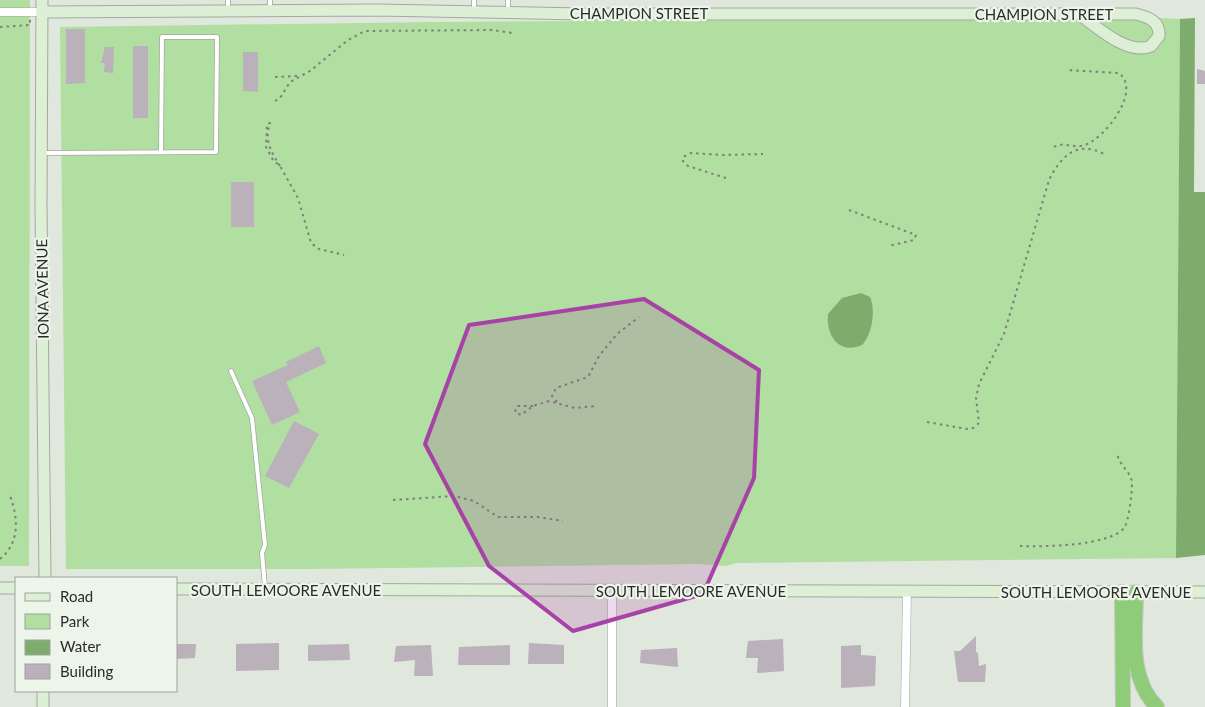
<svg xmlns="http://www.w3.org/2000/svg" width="1205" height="707" font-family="Lato,sans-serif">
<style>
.green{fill:#b1dea1}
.water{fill:#7dac6c}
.building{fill:#bab1ba}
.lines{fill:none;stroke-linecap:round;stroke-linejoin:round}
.lane-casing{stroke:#a2a9a0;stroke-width:5.5}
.street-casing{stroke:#a2a9a0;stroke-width:9}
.secondary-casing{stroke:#a2a9a0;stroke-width:13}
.highway-casing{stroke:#c3c4c3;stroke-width:16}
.path{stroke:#7c817a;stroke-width:2;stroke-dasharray:2.5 4;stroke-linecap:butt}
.lane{stroke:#fff;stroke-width:4}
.street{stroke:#fff;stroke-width:8}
.secondary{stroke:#ddf0d6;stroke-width:11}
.highway{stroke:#8fcc78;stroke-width:14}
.marked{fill:#a742a7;fill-opacity:0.2;stroke:#a742a7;stroke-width:4;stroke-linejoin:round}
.labels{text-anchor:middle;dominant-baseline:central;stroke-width:4.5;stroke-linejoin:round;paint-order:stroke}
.street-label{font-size:15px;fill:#292c28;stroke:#edf4ea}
</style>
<rect width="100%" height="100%" fill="#e0e7dd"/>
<g class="green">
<polygon points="0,0 30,0 29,566 0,566"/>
<polygon points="1139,17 1180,19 1176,558 736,563 726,566 699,564 307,569 66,569 60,27 433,22"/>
</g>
<g class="water">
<polygon points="1195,18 1194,192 1205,192 1205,555 1176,558 1180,19"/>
<path d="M861,293L870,297C876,310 872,335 862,345C838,355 826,335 828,314L842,298Z"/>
</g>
<g class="building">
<polygon points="66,29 85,29 85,83 66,84"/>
<rect x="133" y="46" width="15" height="72"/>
<polygon points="105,47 114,47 113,73 104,72 105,63 101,63"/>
<polygon points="243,52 258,52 258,92 243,91"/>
<polygon points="1197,69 1205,71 1205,84 1197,84"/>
<rect x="231" y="182" width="23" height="45"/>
<polygon points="319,346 326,363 286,382 300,412 272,425 252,381 288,365 286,362"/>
<polygon points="294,421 319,434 289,488 265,476"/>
<polygon points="976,636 976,652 978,653 979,666 986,664 985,682 958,682 954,651 960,651"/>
<polygon points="783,639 784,671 757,673 758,658 746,658 748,641"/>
<polygon points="279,643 279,670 236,671 236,644"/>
<polygon points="529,643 564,645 564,664 528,664"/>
<polygon points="176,644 196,644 195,658 176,659"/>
<polygon points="349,644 350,660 308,661 308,645"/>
<polygon points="431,645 433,676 414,676 415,660 394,662 396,646"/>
<polygon points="510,645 510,665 458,665 459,647"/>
<polygon points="861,645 861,655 876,656 875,686 841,688 841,646"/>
<polygon points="677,648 678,667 640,663 641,650"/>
</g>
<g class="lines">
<g class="lane-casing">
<g id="lane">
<polyline points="228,0 228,10"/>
<polyline points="474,0 474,10"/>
<polyline points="508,0 508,10"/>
<polyline points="270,8 270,0"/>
<polyline points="43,153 216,152 217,37 162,37 161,152"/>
<polyline points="231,371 252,418 265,545 262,553 265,587"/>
</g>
</g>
<g class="street-casing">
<g id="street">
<polyline points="0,12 42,12"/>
<polyline points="612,707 612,590"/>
<polyline points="905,707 907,592"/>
</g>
</g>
<g class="secondary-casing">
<g id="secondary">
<polyline points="42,0 41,205 45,578"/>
<path d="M42,12L377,10L582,14H1136C1148,17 1160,21 1159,36L1151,46C1128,56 1097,27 1080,15"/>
<polyline points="0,588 16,588"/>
<polyline points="176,589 1205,592"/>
<polyline points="43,707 43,691"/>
</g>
</g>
<g class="highway-casing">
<g id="highway">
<polyline points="1122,592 1123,707"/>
<path d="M1136,592C1136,631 1127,677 1157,707"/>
</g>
</g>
<g class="path">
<polyline points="0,27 30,25 30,20"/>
<polyline points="275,77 297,76"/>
<polyline points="275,101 280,98 290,82 310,71 348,40 365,31 493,30 512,33"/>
<path d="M1054,147C1064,141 1074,149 1085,145C1105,138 1142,91 1119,73L1066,70"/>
<path d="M280,166C271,152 264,140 270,123L267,124L266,147L273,160L280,166L298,198L311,243L319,249L344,255"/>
<polyline points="726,178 688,166 683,161 683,157 691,153 723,155 763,154"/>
<polyline points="849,210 916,235 914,240 888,246"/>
<polyline points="557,402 552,396 556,388 588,377 599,356 617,334 639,317"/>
<polyline points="533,406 517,406 515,412 521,415 533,406 549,401 575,408 596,406"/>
<path d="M927,422L967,429L973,428L979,423L976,398L979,384L1004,334L1049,180C1061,156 1077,140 1104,154"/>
<polyline points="393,500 454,496 474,501 498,517 538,517 563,521"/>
<path d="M1020,546C1043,547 1109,546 1124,528C1129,522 1132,492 1132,483C1131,471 1118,465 1117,452"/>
<path d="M0,559C21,542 18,516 9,493"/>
</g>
<use href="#lane" class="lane"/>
<use href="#street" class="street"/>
<use href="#secondary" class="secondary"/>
<use href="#highway" class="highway"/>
</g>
<path class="marked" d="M644,299L759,370L754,478L703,594L573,631L489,566L425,444L469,325Z"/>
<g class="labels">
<g class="street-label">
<text x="639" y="13">CHAMPION STREET</text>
<text x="1044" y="14">CHAMPION STREET</text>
<text transform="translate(42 289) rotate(-91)">IONA AVENUE</text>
<text x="286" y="590">SOUTH LEMOORE AVENUE</text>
<text x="691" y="591">SOUTH LEMOORE AVENUE</text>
<text x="1096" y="592">SOUTH LEMOORE AVENUE</text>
</g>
</g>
<rect x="15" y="577" width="162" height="115" fill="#edf4ea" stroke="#9fa49c"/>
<rect x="25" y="593" width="25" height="8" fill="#ddf0d6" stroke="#9fa49c"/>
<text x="60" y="602" font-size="15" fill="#292c28">Road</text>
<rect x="25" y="614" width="25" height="15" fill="#b1dea1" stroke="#9fa49c"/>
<text x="60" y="627" font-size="15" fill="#292c28">Park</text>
<rect x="25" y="640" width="25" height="15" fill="#7dac6c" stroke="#9fa49c"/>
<text x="60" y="652" font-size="15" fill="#292c28">Water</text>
<rect x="25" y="664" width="25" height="15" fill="#bab1ba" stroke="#9fa49c"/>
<text x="60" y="677" font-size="15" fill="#292c28">Building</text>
</svg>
